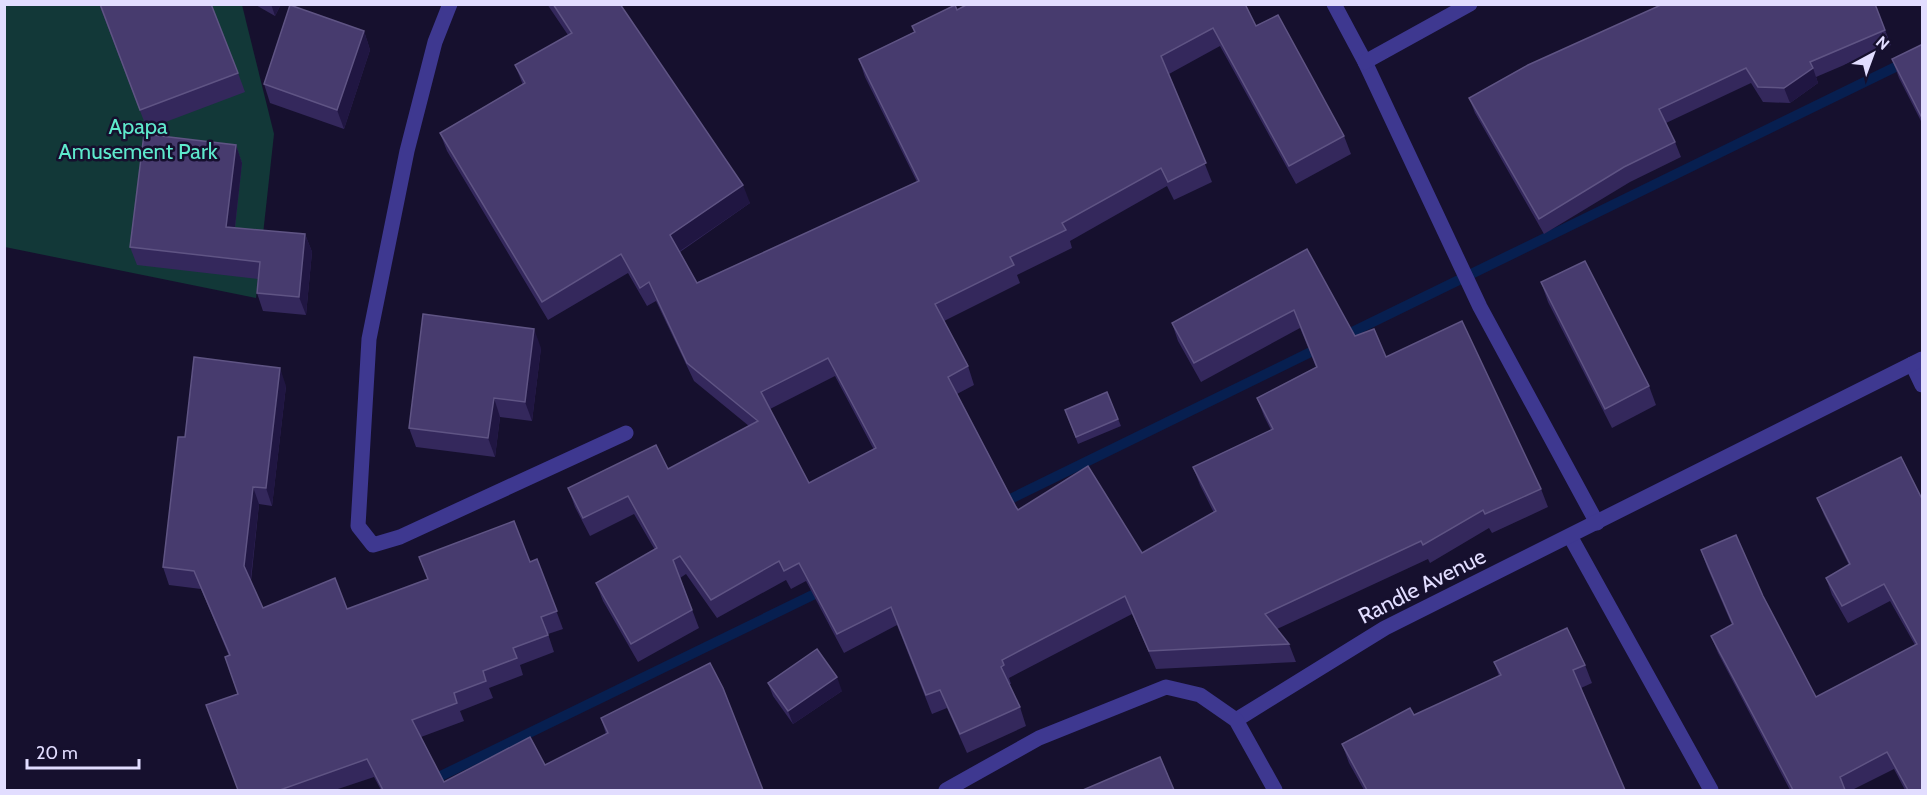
<svg xmlns="http://www.w3.org/2000/svg" width="1927" height="795" font-family="Cabin,sans-serif">
<style>
.green{fill:#123838}
.lines{fill:none;stroke-linecap:round;stroke-linejoin:round}
.stream{stroke:#071f50;stroke-width:10}
.minor{stroke:#3e3890;stroke-width:15}
.wall{fill:#34285c;fill-rule:evenodd}
.shaded-wall{fill:#201642}
.building{fill:#473b6e;stroke:#5f5484;stroke-width:1.5;fill-rule:evenodd}
.labels{text-anchor:middle;dominant-baseline:central;stroke-width:5;stroke-linejoin:round;paint-order:stroke}
.park-label{font-size:22px;fill:#5ee9cc;stroke:#16102e}
.street-label{font-size:22px;fill:#e2ddff;stroke:#16102e}
</style>
<rect width="100%" height="100%" fill="#16102e"/>
<polygon class="green" points="4,5 242,5 274,134 256,298 5,247"/>
<g class="lines">
<g class="stream">
<polyline points="1340,338 1922,54"/>
<polyline points="1000,504 1321,347"/>
<polyline points="412,790 825,589"/>
</g>
<g class="minor">
<polyline points="450,4 435,42 407,151 369,339 358,526 373,545 400,537 626,433"/>
<polyline points="1334,4 1365,62 1480,307 1597,523"/>
<polyline points="1365,62 1470,4"/>
<polyline points="1912,364 1922,385"/>
<polyline points="1570,536 1711,790"/>
<polyline points="1236,720 1385,628 1922,359"/>
<polyline points="946,790 1039,738 1166,687 1200,695 1236,720 1275,790"/>
</g>
</g>
<g class="wall">
<polygon points="99,4 238,73 245,92 147,129"/>
<polygon points="254,4 281,4 275,16"/>
<path d="M547,4H620L750,203L680,252L697,283L917,182L865,77L859,59L914,32L912,26L957,10L1256,26L1344,136L1351,154L1296,184L1220,46L1169,74L1212,182L1174,200L1167,186L1070,241L1072,248L1017,275L1020,283L944,321L968,366L974,385L957,394L1018,510L1142,553L1214,513L1200,485L1193,467L1271,430L1264,416L1257,398L1316,367L1300,328L1201,382L1178,341L1172,323L1307,249L1355,336L1386,357L1541,489L1548,507L1492,533L1489,528L1430,563L1428,559L1277,629L1289,644L1296,662L1156,669L1132,614L1009,678L1011,684H1009L1020,707L1026,726L967,753L947,708L932,714L897,625L844,653L806,581L791,589L786,580L717,618L686,574L680,578L699,628L638,662L603,601L596,583L655,550L634,514L590,536L575,507L568,488L668,469L749,426L694,381L656,301L647,306L628,273L548,320L447,151L440,133L523,85L515,65L568,35ZM835,376L874,450L809,483L770,409Z"/>
<polygon points="1885,30 1891,45 1816,77 1818,83 1790,103 1763,102 1751,83 1666,123 1675,142 1681,157 1630,182 1544,234 1475,113 1469,98"/>
<polygon points="364,31 370,50 344,129 270,103 264,84"/>
<polygon points="1923,44 1923,125 1899,78 1892,59"/>
<polygon points="236,145 242,163 235,228 305,234 312,252 306,315 263,311 257,293 258,279 137,265 130,247"/>
<polygon points="1541,282 1649,386 1656,405 1612,428 1548,302"/>
<polygon points="541,348 532,421 500,417 495,457 416,447 409,428"/>
<polygon points="286,386 272,506 259,504 251,581 263,608 347,609 530,562 537,559 563,629 548,634 554,652 520,665 523,675 489,688 493,698 460,711 464,721 421,737 444,782 545,765 606,734 601,718 763,790 381,790 374,777 335,790 238,790 238,694 229,656 201,589 169,585 163,567 185,437"/>
<polygon points="1107,392 1121,426 1078,444 1065,410"/>
<polygon points="1817,498 1923,501 1923,790 1905,790 1894,769 1852,790 1790,790 1718,653 1711,636 1732,625 1707,567 1701,550 1763,596 1816,697 1915,645 1890,601 1848,623 1832,595 1826,578 1849,565 1824,515"/>
<polygon points="1494,662 1585,665 1592,683 1581,688 1625,790 1364,790 1349,763 1342,744 1414,715 1499,676"/>
<polygon points="768,683 842,691 793,724 773,696"/>
</g>
<g class="shaded-wall">
<polygon points="271,4 281,4 275,16"/>
<polygon points="364,31 370,50 344,129 337,110"/>
<polygon points="1813,68 1818,83 1790,103 1784,88"/>
<polygon points="236,145 242,163 233,245 226,227"/>
<polygon points="743,185 750,203 677,253 670,235"/>
<polygon points="305,234 312,252 306,315 299,297"/>
<polygon points="534,329 541,348 532,421 525,402"/>
<polygon points="280,368 286,386 272,506 266,488"/>
<polygon points="494,398 500,417 495,457 488,438"/>
<polygon points="253,487 259,504 250,584 244,566"/>
<polygon points="837,677 842,691 793,724 788,711"/>
</g>
<g class="building">
<polygon points="100,4 211,4 238,73 140,110"/>
<path d="M553,4H620L743,185L670,235L697,283L919,181L859,59L915,32L912,26L955,5L957,10L968,4H1245L1256,26L1278,15L1344,136L1289,166L1213,28L1161,56L1206,163L1168,182L1161,168L1062,223L1066,230L1010,257L1014,265L935,304L968,366L948,377L1016,507L1018,510L1088,466L1142,553L1216,511L1193,467L1273,429L1257,398L1317,367L1294,310L1194,363L1172,323L1307,249L1355,336L1374,329L1386,357L1462,321L1541,489L1485,514L1483,510L1423,545L1421,541L1265,614L1289,644L1149,651L1125,596L1002,660L1004,665L1001,667L1020,707L960,734L940,690L926,695L891,607L837,634L799,563L784,571L779,561L711,600L680,556L673,560L692,610L631,644L596,583L657,548L628,496L583,518L568,488L656,445L668,469L758,421L687,363L649,282L640,288L621,254L542,302L440,133L525,83L515,65L572,33ZM828,358L876,448L809,483L761,392Z"/>
<polygon points="1663,4 1875,4 1885,30 1810,62 1813,68 1784,88 1758,87 1746,68 1659,109 1675,142 1624,167 1539,219 1469,98 1528,65"/>
<polygon points="290,5 364,31 337,110 264,84"/>
<polygon points="1923,44 1923,120 1892,59"/>
<polygon points="144,134 236,145 226,227 305,234 299,297 257,293 260,262 130,247"/>
<polygon points="1585,261 1649,386 1605,409 1541,282"/>
<polygon points="423,314 534,329 525,402 494,398 488,438 409,428"/>
<polygon points="194,357 280,368 266,488 253,487 244,566 263,608 335,578 347,609 428,579 419,557 514,521 530,562 537,559 557,611 541,617 548,635 513,648 517,658 483,671 486,681 454,693 457,703 412,720 444,782 530,737 545,765 608,733 601,718 710,663 723,688 763,790 383,790 367,759 280,790 238,790 206,705 238,694 225,657 230,655 194,571 163,567 178,437 185,437"/>
<polygon points="1107,392 1118,419 1076,437 1065,410"/>
<polygon points="1901,457 1923,501 1923,790 1908,790 1887,752 1840,777 1845,790 1793,790 1711,636 1733,624 1701,550 1736,535 1763,596 1816,697 1917,644 1884,584 1842,606 1826,578 1850,564 1817,498"/>
<polygon points="1567,628 1585,665 1573,670 1625,790 1367,790 1342,744 1410,708 1414,715 1501,675 1494,662"/>
<polygon points="817,649 837,677 788,711 768,683"/>
<polygon points="1160,757 1174,790 1083,790"/>
</g>
<g class="labels">
<g class="park-label">
<text x="138" y="126">Apapa<tspan x="138" dy="25">Amusement Park</tspan></text>
</g>
<g class="street-label">
<text transform="translate(1422 586) rotate(-27)">Randle Avenue</text>
</g>
</g>
<rect width="1927" height="795" fill="none" stroke="#e2ddff" stroke-width="12"/>
<g transform="translate(1873 54) rotate(41)" stroke="#16102e" stroke-width="4.5" paint-order="stroke">
<path d="M0-4.5L10 22L0 15L-10 22Z" fill="#e2ddff"/>
<text y="-9" font-size="16" font-weight="bold" text-anchor="middle" fill="#e2ddff">N</text>
</g>
<path d="M27 759v9h112v-9" fill="none" stroke="#e2ddff" stroke-width="3"/>
<text x="36" y="759" font-size="18" fill="#e2ddff" stroke="#16102e" stroke-width="4.5" paint-order="stroke">20 m</text>
</svg>
